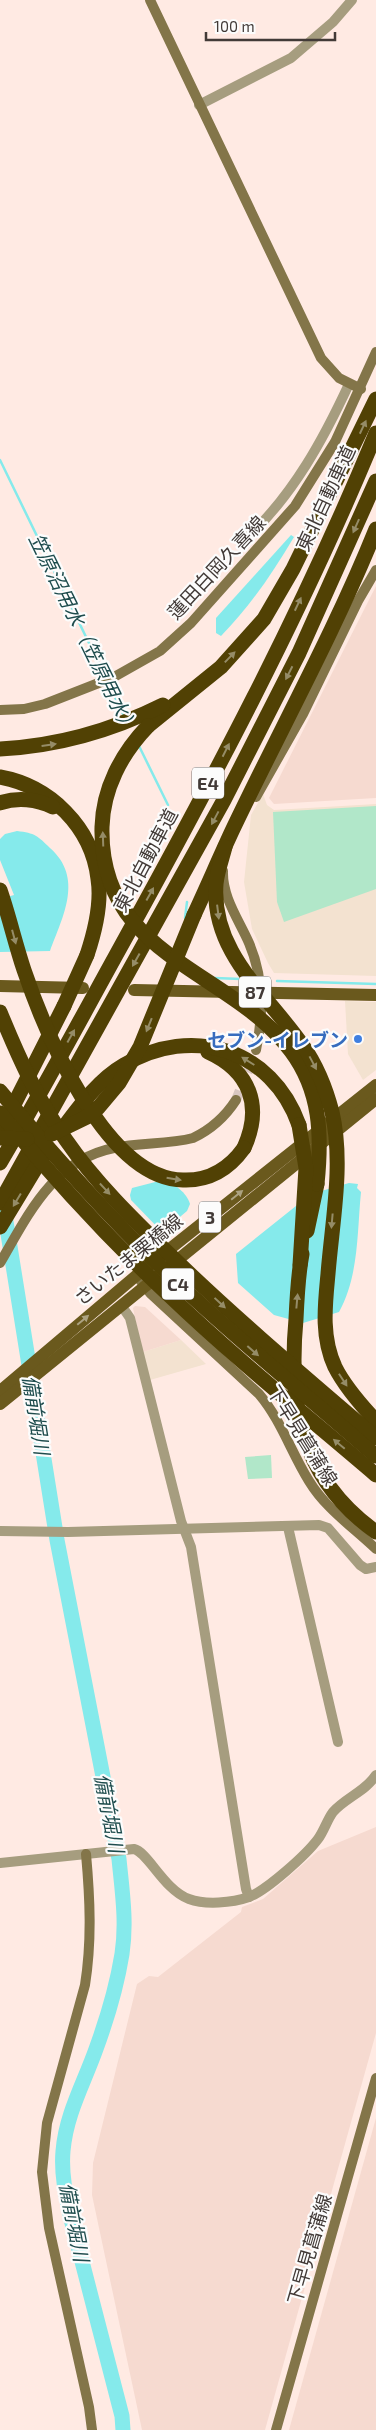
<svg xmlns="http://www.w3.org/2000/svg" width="376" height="2430" font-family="'Exo 2','Noto Sans JP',sans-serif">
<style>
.commercial{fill:#f3e2d0}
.built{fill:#f6dad0}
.green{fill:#b1e7c9}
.water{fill:#85eaeb}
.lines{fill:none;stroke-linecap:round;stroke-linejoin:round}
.stream{stroke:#85eaeb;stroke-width:2.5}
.river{stroke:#85eaeb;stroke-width:15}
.secondary-tunnel{stroke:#d9c7c1;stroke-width:10;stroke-dasharray:10 5;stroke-linecap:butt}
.street{stroke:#a69d7f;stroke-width:10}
.secondary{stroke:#837549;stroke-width:10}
.primary{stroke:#6a591d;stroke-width:12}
.highway{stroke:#514104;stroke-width:15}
.highway-bridge{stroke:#514104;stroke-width:15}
.oneway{fill:#958c67}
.oneway2{fill:#aca281}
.shop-dot{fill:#3f7fe0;stroke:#fcfcfc;stroke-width:2}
.labels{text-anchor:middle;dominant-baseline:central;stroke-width:4.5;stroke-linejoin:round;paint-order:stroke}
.shield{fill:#fcfcfc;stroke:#7a7472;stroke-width:1}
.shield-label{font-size:18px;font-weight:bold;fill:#423a37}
.street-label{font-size:19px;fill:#423a37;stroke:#fcfcfc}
.shop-label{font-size:19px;font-weight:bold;fill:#366cbe;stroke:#fcfcfc;text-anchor:end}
.water-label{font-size:20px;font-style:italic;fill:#1e4c4d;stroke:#fcfcfc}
</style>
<rect width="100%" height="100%" fill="#ffeae3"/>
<g class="commercial">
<polygon points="263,794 267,805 274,810 376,804 376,976 274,973 268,963 252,929 244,882 251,815"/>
<polygon points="345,1001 376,1002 376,1070 363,1080 348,1054"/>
<polygon points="181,1340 206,1364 150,1380 143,1352"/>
</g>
<g class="built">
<polygon points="376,586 376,798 274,804 269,798"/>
<polygon points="135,1306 145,1307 181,1340 143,1352 135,1318 133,1308"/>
<polygon points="376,1827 376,2033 265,2430 142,2430 92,2195 93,2163 137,1984 149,1976 158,1977 241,1912 242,1907 263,1899 318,1851"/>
<polygon points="376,2118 376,2430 289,2430"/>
</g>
<g class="green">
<polygon points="376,806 376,889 284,922 277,902 273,812"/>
<polygon points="271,1455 272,1478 248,1479 245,1457"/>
</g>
<g class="water">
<path d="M291,535L294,537C272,574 251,605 221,636L216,633V618Z"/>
<path d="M17,831C35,833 38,836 50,848C84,878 63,916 50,951L0,952V899L14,895L0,860V839L5,834Z"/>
<path d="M163,1180C174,1183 187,1193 190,1204L187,1211L162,1232L131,1200L130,1195L132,1188Z"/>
<path d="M349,1183L358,1184L357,1188L361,1192C357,1232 359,1276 339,1312L303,1323L274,1315L238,1283L236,1254L311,1194Z"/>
</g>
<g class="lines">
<g class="stream">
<polyline points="0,460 106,678"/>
<polyline points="108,683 124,716"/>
<polyline points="139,746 168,805"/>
<polyline points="185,918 187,902"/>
<polyline points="215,978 241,979"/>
<polyline points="277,981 376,984"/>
</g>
<path class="river" d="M4,1209L57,1540L119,1859C122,1890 127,1922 122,1954C117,1985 107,2019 96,2049C84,2083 66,2114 63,2151C61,2174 66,2196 71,2219L122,2416L123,2430"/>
<polyline class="secondary-tunnel" points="236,1100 253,1059"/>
<g class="street">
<polyline points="199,105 291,58 333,22 352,0"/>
<path d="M249,536C294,493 323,440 349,384"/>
<polyline points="121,1305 130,1318 181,1521 191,1547 246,1889 249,1897"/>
<polyline points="288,1527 338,1742"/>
<polyline points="0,1531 68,1532 319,1525 328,1528 360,1565 366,1569 376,1567"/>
<path d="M0,1863L134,1849C148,1852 164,1890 189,1899C205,1905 232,1903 249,1897C267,1890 306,1855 318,1839C324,1831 327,1820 333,1812C345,1798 366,1791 376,1775"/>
</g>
<g class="secondary">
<polyline points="150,0 321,358 339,378 361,389"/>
<polyline points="0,710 24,709 45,704 114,677 160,651 191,623 295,506 335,442 376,352"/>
<polyline points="256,797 303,714 358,601 376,570"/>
<path d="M223,871C222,897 239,920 249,943C264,978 264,1013 256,1050"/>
<path d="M0,1263C28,1215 53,1160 114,1148C140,1142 167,1145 193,1138C212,1129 225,1117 236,1100"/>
<path d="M140,1280L150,1293L259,1394C281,1420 291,1452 309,1481C326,1509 353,1527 376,1549"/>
<path d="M86,1854C90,1898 92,1941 85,1985L47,2123L42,2172L49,2228L89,2407L92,2430"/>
<polyline points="276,2430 376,2078"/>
</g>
<g class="primary">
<polyline points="0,986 83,988"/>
<polyline points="134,990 376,995"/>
<polyline points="0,1391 137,1275 376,1085"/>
<polyline points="0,1404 376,1099"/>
</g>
<g class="highway">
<polyline points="148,726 221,667 264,619 293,569 376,399"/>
<path d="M0,749C59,746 111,731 163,705"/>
<path d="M0,777C50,786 92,827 98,879C102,904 95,931 87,955"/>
<path d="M0,803C17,797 37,799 53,807"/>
<path d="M194,915C207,887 219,859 232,831C280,730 334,633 376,529"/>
<path d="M208,1052C250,1071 263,1106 244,1148"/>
<path d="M61,1131C79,1107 98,1080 124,1065C192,1024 272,1049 299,1125"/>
<polyline points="0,1132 64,1006"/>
<path d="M0,1163C40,1095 77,1026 115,957C209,787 302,613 376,433"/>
<polyline points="0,1203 224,800 299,653 376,481"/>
<polyline points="0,1227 46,1151"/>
<polyline points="307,1231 317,1184"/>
<path d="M302,1254C298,1275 297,1297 296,1319C288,1405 301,1479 376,1532"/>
</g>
<g class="highway-bridge">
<path d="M148,726C121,754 103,789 102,827C99,958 230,969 291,1051C321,1091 322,1136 317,1184"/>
<path d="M225,847C222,859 217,872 216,884C211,953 268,995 303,1046C317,1066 326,1089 332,1112C344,1164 332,1222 328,1274C325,1305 321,1337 335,1367C345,1387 361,1405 376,1421"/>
<path d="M0,890C9,916 15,943 24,970C45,1032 106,1179 183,1180C209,1181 229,1169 244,1148"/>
<polyline points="64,1006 87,955"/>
<path d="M0,1012C18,1056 38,1101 66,1140C95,1182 133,1219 170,1255C236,1319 306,1378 376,1438"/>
<path d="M0,1091C57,1160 116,1225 181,1286C244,1345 311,1399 376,1456"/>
<path d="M0,1113C53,1178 109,1239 170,1296C236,1359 307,1416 376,1475"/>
<polyline points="299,1125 306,1168 300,1265"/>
<polyline points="52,1134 87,1117 98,1108 119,1083 140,1047 194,915"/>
<polyline points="0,1138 27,1139"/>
</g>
</g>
<defs><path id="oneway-solid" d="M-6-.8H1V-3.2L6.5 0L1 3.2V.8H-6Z" transform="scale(1.25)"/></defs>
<g class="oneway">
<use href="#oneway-solid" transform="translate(363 427) rotate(-65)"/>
<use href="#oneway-solid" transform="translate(356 526) rotate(114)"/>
<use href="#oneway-solid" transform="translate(298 604) rotate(-65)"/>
<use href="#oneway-solid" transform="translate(230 657) rotate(-46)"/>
<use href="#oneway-solid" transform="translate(289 673) rotate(117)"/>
<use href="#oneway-solid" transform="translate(49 745) rotate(-8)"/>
<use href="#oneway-solid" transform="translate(226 750) rotate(-63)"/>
<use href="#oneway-solid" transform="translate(215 818) rotate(118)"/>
<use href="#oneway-solid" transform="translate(103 839) rotate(-92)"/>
<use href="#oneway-solid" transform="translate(150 894) rotate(-61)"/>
<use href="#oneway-solid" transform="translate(218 912) rotate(83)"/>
<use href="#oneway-solid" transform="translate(14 937) rotate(75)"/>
<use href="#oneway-solid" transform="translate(136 960) rotate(119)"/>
<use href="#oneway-solid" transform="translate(149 1025) rotate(112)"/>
<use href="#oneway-solid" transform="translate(71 1036) rotate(-61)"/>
<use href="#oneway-solid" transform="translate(248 1061) rotate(-148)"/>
<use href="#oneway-solid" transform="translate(313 1063) rotate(62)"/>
<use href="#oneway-solid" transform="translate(174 1179) rotate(9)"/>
<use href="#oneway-solid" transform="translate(105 1189) rotate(47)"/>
<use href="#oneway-solid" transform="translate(17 1200) rotate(121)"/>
<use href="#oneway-solid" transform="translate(332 1221) rotate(95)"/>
<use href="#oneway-solid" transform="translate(297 1301) rotate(-85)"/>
<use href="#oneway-solid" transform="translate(220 1303) rotate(43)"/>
<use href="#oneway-solid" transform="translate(253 1351) rotate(41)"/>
<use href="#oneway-solid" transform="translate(343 1380) rotate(57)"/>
<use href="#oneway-solid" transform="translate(339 1444) rotate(-140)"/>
</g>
<g class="oneway2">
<use href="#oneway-solid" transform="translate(237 1195) rotate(-39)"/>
<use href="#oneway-solid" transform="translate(83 1320) rotate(-40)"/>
</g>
<circle class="shop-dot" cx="358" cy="1039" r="5"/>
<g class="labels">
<g class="shield">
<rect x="192" y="767.5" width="32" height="31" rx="4"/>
<rect x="239" y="976.5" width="32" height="31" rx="4"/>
<rect x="199" y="1201.5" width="22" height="31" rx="4"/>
<rect x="162" y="1268.5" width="32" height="31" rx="4"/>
</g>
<g class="shield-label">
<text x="208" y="783">E4</text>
<text x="255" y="992">87</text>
<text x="210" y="1217">3</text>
<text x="178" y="1284">C4</text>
</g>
<g class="street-label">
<text transform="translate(325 498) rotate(-65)">東北自動車道</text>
<text transform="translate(216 567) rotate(-47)">蓮田白岡久喜線</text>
<text transform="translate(145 860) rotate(-62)">東北自動車道</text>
<text transform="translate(128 1259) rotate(-39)">さいたま栗橋線</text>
<text transform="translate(303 1435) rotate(58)">下早見菖蒲線</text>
<text transform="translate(309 2249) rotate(-74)">下早見菖蒲線</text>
</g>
<g class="shop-label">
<text x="348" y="1039">セブン-イレブン</text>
</g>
<g class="water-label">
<text transform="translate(84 633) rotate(64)">笠原沼用水（笠原用水）</text>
<text transform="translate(37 1415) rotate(81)">備前堀川</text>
<text transform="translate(110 1813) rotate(79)">備前堀川</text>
<text transform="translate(75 2222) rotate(79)">備前堀川</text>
</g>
</g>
<path d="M206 32v8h129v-8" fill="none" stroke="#423a37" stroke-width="2.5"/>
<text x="214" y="32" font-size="15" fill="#423a37" stroke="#fcfcfc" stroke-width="4" paint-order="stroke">100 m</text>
</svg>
